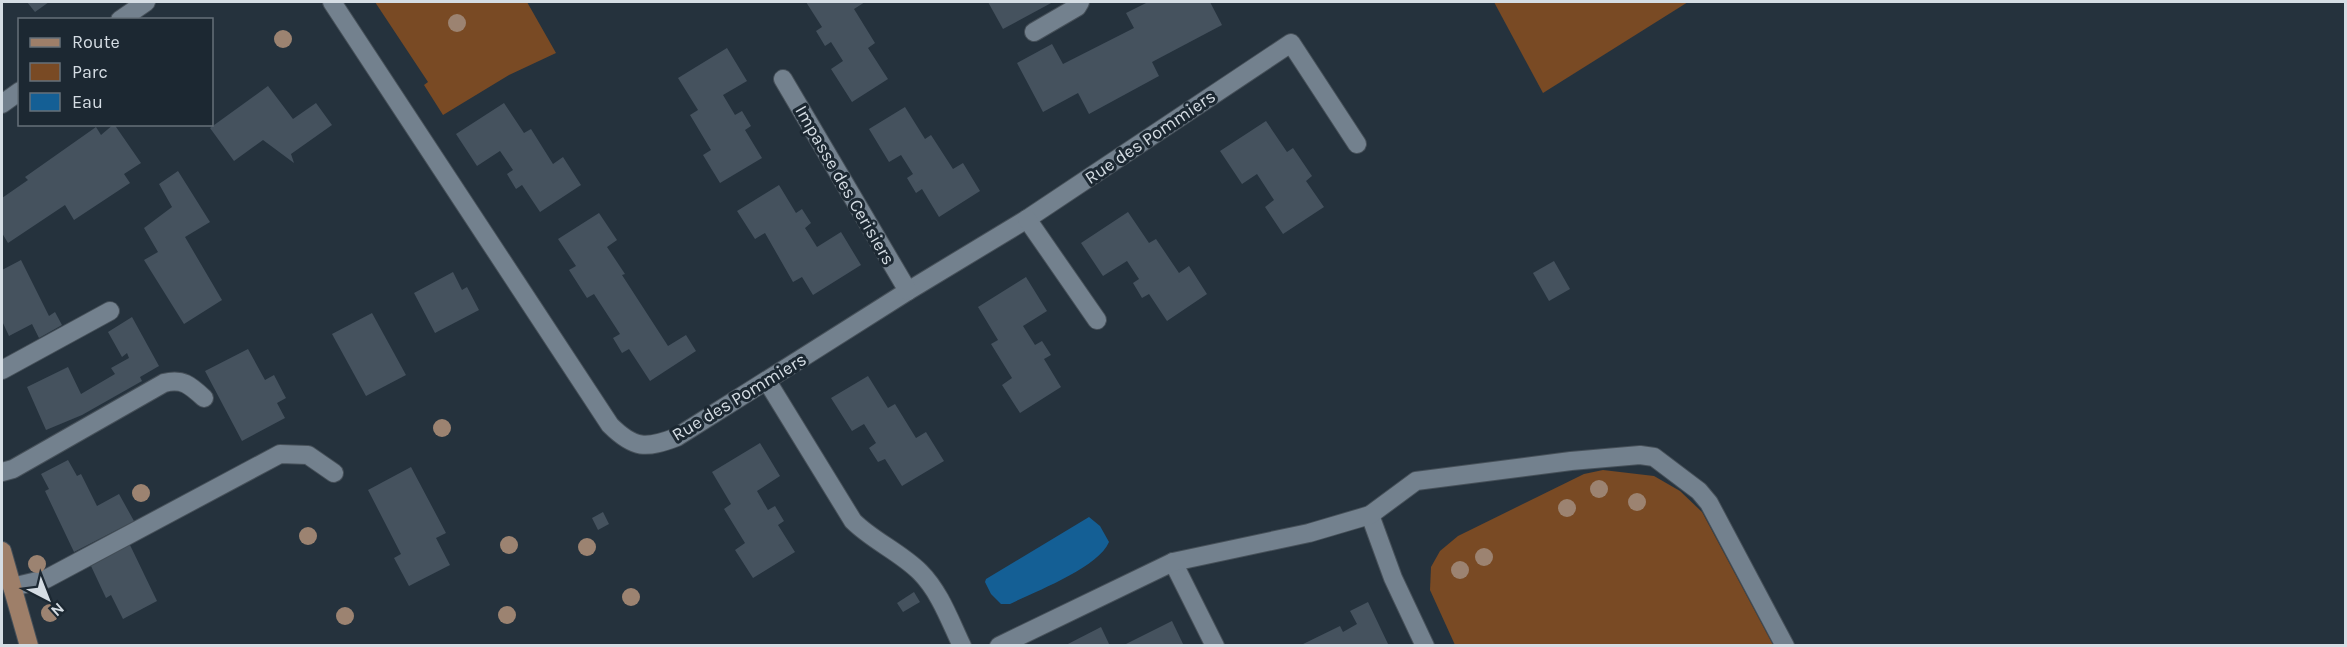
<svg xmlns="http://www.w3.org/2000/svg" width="2347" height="647" font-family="Karla,sans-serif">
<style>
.green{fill:#794a24}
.water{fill:#145f95}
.building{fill:#45525e}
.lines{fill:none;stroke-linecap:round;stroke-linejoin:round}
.minor-casing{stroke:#465059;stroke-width:20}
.major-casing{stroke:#465059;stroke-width:20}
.minor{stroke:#73818e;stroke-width:18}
.major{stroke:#9e7f69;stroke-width:18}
.tree{fill:#9c8371}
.labels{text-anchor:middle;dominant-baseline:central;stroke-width:6;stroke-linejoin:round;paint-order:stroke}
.street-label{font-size:18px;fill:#d5dde4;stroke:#1c2832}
</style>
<rect width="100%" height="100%" fill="#25323d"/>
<g class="green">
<polygon points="375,2 527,2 556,53 509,75 443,115 424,85 428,82"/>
<polygon points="1494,2 1688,2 1543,93"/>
<polygon points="1603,470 1654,476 1680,491 1702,512 1773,645 1455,645 1430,590 1431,567 1440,551 1458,536 1584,474"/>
</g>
<path class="water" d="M1089,517L1100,526L1109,542C1098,568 1036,591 1010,604H1001L991,594L985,582L986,579Z"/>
<g class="building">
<polygon points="27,2 49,2 35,12"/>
<polygon points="806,2 865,2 854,9 875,43 868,48 888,79 852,102 831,69 843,61 831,42 825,46 816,31 822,27"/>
<polygon points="988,2 1053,2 1003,29"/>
<polygon points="1148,2 1210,2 1222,25 1152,62 1159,76 1089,114 1078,93 1043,112 1017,63 1052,44 1063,64 1134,28 1126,13"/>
<polygon points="727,48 747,81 723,95 735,115 742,111 751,126 745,130 762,158 720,183 703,155 711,150 690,115 698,110 678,78"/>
<polygon points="268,86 293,119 316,103 332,125 291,154 294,163 263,140 234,161 210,128"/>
<polygon points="504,103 524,133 531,129 553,164 563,157 581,185 540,212 522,185 516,189 507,174 513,170 500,151 477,166 456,134"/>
<polygon points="905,107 925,139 931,135 953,169 963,163 980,191 939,217 922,189 916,193 907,178 913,174 901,155 889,162 869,129"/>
<polygon points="1266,121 1287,152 1293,148 1312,176 1306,181 1324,207 1283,234 1265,207 1274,200 1257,174 1242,184 1220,151"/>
<polygon points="114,124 141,163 124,174 130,183 74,220 65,205 8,243 2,233 2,198 28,180 25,177 96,127 101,135"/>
<polygon points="178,171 210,222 185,237 222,300 184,324 144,260 158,252 144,228 172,207 159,184"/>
<polygon points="779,185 796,213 802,209 811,223 805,228 817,247 841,232 861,265 813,295 802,277 793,282 765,233 755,239 737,211"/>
<polygon points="1128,212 1149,243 1156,239 1179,273 1189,266 1207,294 1167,321 1149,294 1142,298 1133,283 1139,279 1127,261 1103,276 1081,243"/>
<polygon points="599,213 617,240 607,247 625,274 622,275 668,346 686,335 696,351 650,381 629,349 622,353 613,338 620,334 594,294 587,298 569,270 576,266 558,239"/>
<polygon points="21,260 49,316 55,312 62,325 39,338 32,324 9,336 2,321 2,270"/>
<polygon points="1554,261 1570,289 1549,301 1533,273"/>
<polygon points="453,272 462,290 467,287 479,310 435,333 414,293"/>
<polygon points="1026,277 1047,311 1023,326 1035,345 1042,341 1051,355 1044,359 1061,387 1020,413 1002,385 1012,378 991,344 998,340 978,307"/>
<polygon points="372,313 406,375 366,396 332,334"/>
<polygon points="132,317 159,366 140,377 142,381 82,415 46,430 27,387 68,367 81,394 115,374 111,368 129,358 127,353 122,357 108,332"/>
<polygon points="248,349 265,380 274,375 286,398 277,403 285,418 242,441 205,371"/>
<polygon points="868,376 888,408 895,404 916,438 926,432 944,461 902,486 885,459 878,462 869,448 876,443 864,424 852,431 831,398"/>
<polygon points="760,443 780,476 757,491 768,510 775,506 784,521 778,525 795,552 753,578 735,550 745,543 724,509 731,504 712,472"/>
<polygon points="68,460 77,476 81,474 97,506 119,494 134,521 74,552 45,491 49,489 41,474"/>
<polygon points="411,467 446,533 436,538 450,565 409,586 394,558 401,554 368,490"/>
<polygon points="603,512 609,524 598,530 592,518"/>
<polygon points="130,545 157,601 123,619 111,595 106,598 91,566"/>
<polygon points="914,592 920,602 903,612 897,603"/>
<polygon points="1368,602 1389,646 1299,646 1340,626 1343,632 1357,624 1350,611"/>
<polygon points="1172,621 1184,646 1122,646"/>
<polygon points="1101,627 1110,646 1064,646"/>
</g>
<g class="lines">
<g class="minor-casing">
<g id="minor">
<path d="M332,2L610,425C634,449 646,449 677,437L908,291L1027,219L1291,43L1357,144"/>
<polyline points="120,20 146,2"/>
<polyline points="1034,32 1077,7 1080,2"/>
<polyline points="783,79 908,291"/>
<polyline points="2,104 20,91"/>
<polyline points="1027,219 1097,320"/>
<polyline points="2,370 110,311"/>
<path d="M767,381L853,521C873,541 900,552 920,572C940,592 950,621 962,646"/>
<path d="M2,472L13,469L164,383C182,378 190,385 204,398"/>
<polyline points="1370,515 1393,578 1425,646"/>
<polyline points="1173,562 1215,646"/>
<polyline points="12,587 46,579 280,454 308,455 334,473"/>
<polyline points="999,646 1173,562 1309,533 1370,515 1416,481 1571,461 1640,455 1654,457 1699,491 1709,503 1785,646"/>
</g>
</g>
<g class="major-casing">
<polyline id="major" points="2,551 29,646"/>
</g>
<use href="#minor" class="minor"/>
<use href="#major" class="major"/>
</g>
<g class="tree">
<circle cx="457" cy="23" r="9"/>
<circle cx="283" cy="39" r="9"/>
<circle cx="442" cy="428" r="9"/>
<circle cx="1599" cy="489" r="9"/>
<circle cx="141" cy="493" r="9"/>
<circle cx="1637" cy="502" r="9"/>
<circle cx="1567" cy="508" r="9"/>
<circle cx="308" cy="536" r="9"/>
<circle cx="509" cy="545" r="9"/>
<circle cx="587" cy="547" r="9"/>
<circle cx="1484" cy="557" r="9"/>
<circle cx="37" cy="564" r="9"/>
<circle cx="1460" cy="570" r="9"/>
<circle cx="631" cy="597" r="9"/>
<circle cx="50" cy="613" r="9"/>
<circle cx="507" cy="615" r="9"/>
<circle cx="345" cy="616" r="9"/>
</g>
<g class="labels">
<g class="street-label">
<text transform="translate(1150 137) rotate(-34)">Rue des Pommiers</text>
<text transform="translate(845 185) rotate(60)">Impasse des Cerisiers</text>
<text transform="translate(739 397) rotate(-31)">Rue des Pommiers</text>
</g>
</g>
<rect width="2347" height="647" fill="none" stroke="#d5dde4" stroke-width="6"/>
<rect x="18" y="18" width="195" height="108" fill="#1c2832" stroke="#667079" stroke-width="1.5"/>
<rect x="30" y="38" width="30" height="9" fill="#9e7f69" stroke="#667079" stroke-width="1.5"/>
<text x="72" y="48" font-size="18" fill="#d5dde4">Route</text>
<rect x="30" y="63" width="30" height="18" fill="#794a24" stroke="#667079" stroke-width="1.5"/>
<text x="72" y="78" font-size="18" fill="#d5dde4">Parc</text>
<rect x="30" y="93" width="30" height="18" fill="#145f95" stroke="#667079" stroke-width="1.5"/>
<text x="72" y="108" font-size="18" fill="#d5dde4">Eau</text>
<g transform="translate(48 599) rotate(138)" stroke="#1c2832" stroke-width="4.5" paint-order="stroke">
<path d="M0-4.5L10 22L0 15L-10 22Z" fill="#d5dde4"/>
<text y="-9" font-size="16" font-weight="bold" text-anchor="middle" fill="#d5dde4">N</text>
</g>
</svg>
